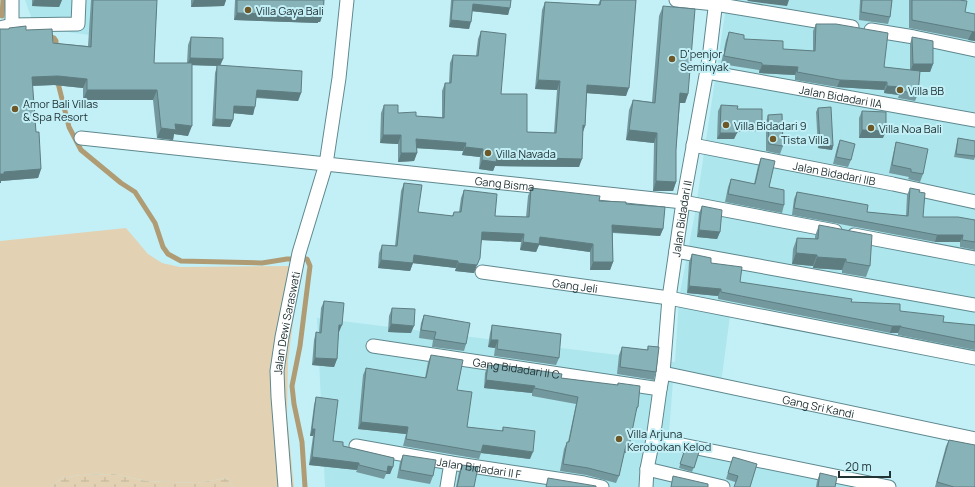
<svg xmlns="http://www.w3.org/2000/svg" width="975" height="487" font-family="Manrope,sans-serif">
<style>
.built{fill:#aee6ee}
.green{fill:#e2d2b3}
.wetland{fill:url(#wetland-marsh)}
.lines{fill:none;stroke-linecap:round;stroke-linejoin:round}
.stream{stroke:#af9c75;stroke-width:5}
.minor-casing{stroke:#5e888e;stroke-width:15}
.minor{stroke:#fff;stroke-width:13}
.wall{fill:#73999e}
.shaded-wall{fill:#5e7d81}
.building{fill:#86b2b8;stroke:#5e7d81}
.poi-dot{fill:#6f5828;stroke:#c3f0f7;stroke-width:1.5}
.labels{text-anchor:middle;dominant-baseline:central;stroke-width:4;stroke-linejoin:round;paint-order:stroke}
.poi-label{font-size:11px;fill:#213335;stroke:#c3f0f7;text-anchor:start}
.street-label{font-size:11px;fill:#213335;stroke:#c3f0f7}
</style>
<defs>
<pattern id="wetland-marsh" width="20" height="14" patternUnits="userSpaceOnUse"><rect width="20" height="14" fill="#e2d2b3"/><path d="M1 5h8M5 5V1M11 12h8M15 12V8" fill="none" stroke="#c2b59b"/></pattern>
</defs>
<rect width="100%" height="100%" fill="#c3f0f7"/>
<g class="built">
<polygon points="25,0 93,0 90,35 35,28"/>
<polygon points="727,0 975,0 975,360 730,316 720,391 673,381 668,445 879,487 325,487 317,318 675,362 679,298 695,213"/>
</g>
<polygon class="green" points="126,228 148,254 162,263 180,267 290,266 299,276 288,361 287,415 294,487 233,487 227,478 197,483 146,481 114,474 81,475 62,478 50,487 0,487 0,241"/>
<polygon class="wetland" points="114,474 146,481 197,483 227,478 233,487 50,487 62,478 81,475"/>
<g class="lines">
<g class="stream">
<polyline points="2,16 3,0"/>
<polyline points="47,35 54,38 56,41 56,50"/>
<polyline points="57,79 69,127 81,150 121,183 135,192 155,223 163,247 168,254 181,261 262,263 287,259 307,259 310,266 300,346 292,386 294,404 302,442 305,487"/>
</g>
<g class="minor-casing">
<g id="minor">
<polyline points="676,0 715,4 852,27"/>
<polyline points="12,25 12,0"/>
<polyline points="0,28 12,25 78,24 79,0"/>
<polyline points="871,30 914,37 975,50"/>
<path id="s1" d="M707,72L975,120"/>
<path id="s2" d="M81,138L683,202L835,231"/>
<path id="s3" d="M693,145L893,184L975,202"/>
<polyline points="854,235 975,258"/>
<polyline points="676,251 975,305"/>
<path id="s4" d="M482,272L669,298L975,358"/>
<path id="s5" d="M373,346L660,389"/>
<path id="s6" d="M663,373L975,439"/>
<polyline points="653,439 889,487"/>
<path id="s7" d="M356,446L451,463L584,483L602,487"/>
<polyline points="647,469 723,487"/>
<path id="s8" d="M285,487L278,397L277,371L282,337L299,253L326,164L339,78L347,0"/>
<polyline points="447,487 451,463"/>
<path id="s9" d="M646,487L647,469L653,439L660,389L663,373L669,298L683,202L709,59L716,0"/>
</g>
</g>
<use href="#minor" class="minor"/>
</g>
<g class="wall">
<polygon points="32,0 62,0 59,7 32,6"/>
<polygon points="91,0 157,0 154,63 187,63 188,45 191,37 223,59 220,65 301,93 298,101 256,98 253,115 233,113 233,120 230,127 212,126 215,73 217,66 192,65 188,136 174,134 173,140 157,138 153,100 83,100 83,88 54,85 32,86 36,132 41,169 38,178 1,181 1,183 9,29 9,28 26,30 53,43 88,46"/>
<polygon points="191,0 226,0 224,6 191,7"/>
<polygon points="235,0 324,0 323,14 320,22 318,22 318,23 234,20"/>
<polygon points="451,0 511,0 508,15 472,11 469,29 449,27"/>
<polygon points="600,0 636,0 626,96 587,93 585,126 583,132 579,167 495,166 493,171 479,169 480,157 462,155 463,151 417,148 417,153 414,161 398,162 398,144 380,143 381,113 384,105 398,113 416,116 442,117 442,91 445,83 449,83 450,63 453,55 476,56 478,39 481,31 501,94 527,132 554,133 557,90 535,89 542,10 545,2 598,5"/>
<polygon points="860,0 892,0 890,17 888,24 859,20"/>
<polygon points="909,0 959,0 965,12 975,41 909,28"/>
<polygon points="663,6 688,94 685,103 680,103 676,150 676,182 673,191 653,191 654,143 626,140 629,110 633,100 652,102 659,16"/>
<polygon points="816,24 884,67 910,70 910,44 912,37 933,64 930,72 920,72 918,94 915,101 898,98 899,95 884,93 884,90 837,87 795,80 795,75 759,73 759,70 721,64 726,40 729,32 744,39 783,49 813,51 813,31"/>
<polygon points="721,105 737,109 762,125 760,131 737,132 734,139 717,139 718,111"/>
<polygon points="818,108 833,146 832,150 818,148 816,112"/>
<polygon points="862,111 883,138 859,138 859,118"/>
<polygon points="768,115 783,146 780,154 766,151 766,122"/>
<polygon points="958,138 975,141 975,157 974,160 954,157 957,142"/>
<polygon points="840,140 851,160 848,167 833,164 837,148"/>
<polygon points="896,142 923,174 920,182 908,179 909,177 889,173 894,150"/>
<polygon points="761,158 769,187 784,205 782,213 725,202 728,187 731,179 754,184 758,166"/>
<polygon points="404,183 418,212 452,216 454,212 459,212 461,198 464,190 495,216 526,217 528,196 531,188 599,201 626,204 663,229 660,236 613,233 613,262 610,270 590,270 590,252 539,245 536,252 520,250 521,242 482,240 474,273 455,271 456,268 413,263 410,271 378,268 379,253 382,245 395,246 401,191"/>
<polygon points="910,188 919,192 923,217 975,220 975,250 960,247 960,242 935,242 792,215 794,199 797,192 867,212 906,216 907,195"/>
<polygon points="702,206 720,232 717,239 697,237 699,213"/>
<polygon points="819,225 870,266 866,277 842,273 842,270 813,268 813,266 792,264 793,249 797,238 815,239 815,236"/>
<polygon points="692,254 711,263 740,282 900,311 943,322 975,325 975,350 898,335 898,333 890,333 718,299 718,296 687,293 689,262"/>
<polygon points="324,301 339,332 338,332 337,359 334,367 312,365 314,340 316,332 319,333 321,308"/>
<polygon points="392,308 411,333 388,332 389,316"/>
<polygon points="424,315 466,344 464,351 432,347 433,340 419,338 421,323"/>
<polygon points="492,325 559,358 556,365 494,356 495,348 488,347 490,333"/>
<polygon points="648,346 656,372 654,380 617,374 619,355 622,347 647,350"/>
<polygon points="431,355 457,390 467,427 502,431 503,427 530,459 481,453 479,459 403,446 406,434 358,429 363,375 366,368 425,378 428,362"/>
<polygon points="488,365 561,378 617,385 618,383 638,407 635,413 629,446 626,453 624,453 619,476 616,483 586,475 560,471 564,449 567,442 568,442 576,404 532,396 532,393 484,388 485,373"/>
<polygon points="316,397 333,441 343,446 394,458 390,474 386,474 384,479 356,472 357,470 309,465 313,436 310,436 314,405"/>
<polygon points="949,440 975,487 935,487 946,446"/>
<polygon points="685,449 699,452 692,472 679,468"/>
<polygon points="403,455 433,476 430,484 397,478 400,462"/>
<polygon points="733,457 750,487 726,479"/>
<polygon points="462,465 474,487 456,487 459,472"/>
<polygon points="820,473 835,487 816,487 817,481"/>
</g>
<g class="shaded-wall">
<polygon points="34,0 62,0 59,7 32,6"/>
<polygon points="194,0 226,0 224,6 191,7"/>
<polygon points="748,0 789,0 787,6 747,1"/>
<polygon points="473,4 510,8 508,15 470,11"/>
<polygon points="237,13 320,14 323,14 320,22 318,22 318,23 234,20"/>
<polygon points="451,20 471,22 469,29 449,27"/>
<polygon points="972,32 975,32 975,41 968,40"/>
<polygon points="190,58 223,59 220,66 187,65"/>
<polygon points="913,64 933,64 930,72 910,72"/>
<polygon points="762,65 798,67 795,75 759,73"/>
<polygon points="58,76 87,79 83,88 54,85 28,86 32,77"/>
<polygon points="538,80 560,81 557,90 535,89"/>
<polygon points="840,80 887,82 884,90 837,87"/>
<polygon points="587,85 629,88 626,96 584,93"/>
<polygon points="887,86 901,87 899,95 884,93"/>
<polygon points="87,90 157,90 153,100 83,100"/>
<polygon points="257,90 301,93 298,101 254,97"/>
<polygon points="680,93 688,94 685,103 677,103"/>
<polygon points="234,106 255,107 253,115 231,113"/>
<polygon points="215,119 233,120 230,127 212,126"/>
<polygon points="175,124 192,126 188,136 174,134 173,140 157,138 161,128"/>
<polygon points="583,125 585,126 582,134"/>
<polygon points="737,125 762,125 760,131 735,132"/>
<polygon points="629,130 657,133 654,143 626,140"/>
<polygon points="862,130 886,131 883,138 859,138"/>
<polygon points="720,133 737,133 734,139 717,139"/>
<polygon points="383,135 401,135 398,144 380,143"/>
<polygon points="416,139 466,143 463,151 413,148"/>
<polygon points="820,144 833,146 832,150 818,148"/>
<polygon points="465,147 483,149 480,157 462,155"/>
<polygon points="401,153 417,153 414,161 398,162"/>
<polygon points="497,157 582,159 579,167 495,166 493,171 479,169 482,160"/>
<polygon points="41,169 38,178 1,181 1,183 0,183 0,174 4,172"/>
<polygon points="656,181 676,182 673,191 653,191"/>
<polygon points="612,225 663,229 660,236 610,232"/>
<polygon points="699,230 720,232 717,239 697,237"/>
<polygon points="482,232 524,234 521,242 480,240"/>
<polygon points="937,235 963,235 960,242 935,242"/>
<polygon points="540,237 593,244 590,252 539,245 536,252 520,250 523,242"/>
<polygon points="796,253 817,255 813,266 792,264"/>
<polygon points="414,255 458,261 456,268 411,263"/>
<polygon points="817,257 846,259 842,270 813,268"/>
<polygon points="381,260 413,263 410,271 378,268"/>
<polygon points="593,262 613,262 610,270 590,270"/>
<polygon points="458,263 477,265 474,273 455,271"/>
<polygon points="689,286 721,289 718,296 687,293"/>
<polygon points="391,324 414,326 411,333 388,332"/>
<polygon points="339,325 342,325 339,332 336,332"/>
<polygon points="892,326 901,326 898,333 890,333"/>
<polygon points="491,340 498,340 495,348 488,347"/>
<polygon points="315,358 337,359 334,367 312,365"/>
<polygon points="486,380 535,386 532,393 484,388"/>
<polygon points="361,422 408,427 406,434 358,429"/>
<polygon points="312,429 315,429 313,436 310,436"/>
<polygon points="483,445 533,452 530,459 481,453"/>
<polygon points="312,457 359,463 357,470 309,465"/>
<polygon points="388,466 393,467 390,474 386,474"/>
</g>
<g class="building">
<polygon points="93,0 157,0 154,63 192,63 192,126 175,124 176,130 161,128 157,90 87,90 87,79 58,76 32,77 36,132 39,132 41,169 4,172 4,174 0,174 0,29 9,29 9,28 26,26 26,30 52,29 53,43 91,47"/>
<polygon points="237,0 324,0 323,14 320,14 320,16 237,13"/>
<polygon points="453,0 511,0 510,8 473,4 471,22 451,20"/>
<polygon points="601,0 636,0 629,88 587,85 585,126 583,125 582,159 497,157 496,162 482,160 483,149 465,147 466,143 416,139 417,153 401,153 401,135 383,135 384,105 398,105 398,113 416,112 416,116 444,118 445,83 451,83 453,55 478,56 481,31 506,34 501,94 527,94 527,132 556,133 560,81 538,80 545,2 600,5"/>
<polygon points="862,0 892,0 890,17 861,12"/>
<polygon points="912,0 959,0 967,1 965,12 975,14 975,32 912,20"/>
<polygon points="663,6 695,9 688,94 680,93 676,150 676,182 656,181 657,133 629,130 633,100 655,103"/>
<polygon points="816,24 836,24 888,33 884,67 920,71 918,94 901,91 901,87 887,86 887,82 840,80 797,72 798,67 762,65 762,63 724,56 729,32 744,35 744,39 783,41 783,49 815,51"/>
<polygon points="191,37 223,38 223,59 190,58"/>
<polygon points="912,37 933,41 933,64 913,64"/>
<polygon points="217,65 302,71 301,93 257,90 255,107 234,106 233,120 215,119"/>
<polygon points="721,105 738,106 737,109 762,109 762,125 737,125 737,133 720,133"/>
<polygon points="831,107 833,146 820,144 818,108"/>
<polygon points="862,111 886,112 886,131 862,130"/>
<polygon points="782,114 783,146 769,144 768,115"/>
<polygon points="958,138 975,141 975,156 956,154"/>
<polygon points="840,140 855,144 851,160 836,157"/>
<polygon points="896,142 928,149 923,174 911,172 911,169 892,165"/>
<polygon points="761,158 775,161 769,187 784,190 784,205 728,194 731,179 755,184"/>
<polygon points="404,183 422,185 418,212 453,216 454,212 461,212 464,190 497,194 495,216 529,217 531,188 600,196 599,201 626,202 626,204 665,207 663,229 612,225 613,262 593,262 593,244 540,237 539,244 523,242 524,234 482,232 480,258 477,265 458,263 458,261 414,255 413,263 381,260 382,245 397,246"/>
<polygon points="910,188 920,190 919,192 925,193 923,217 958,217 975,220 975,242 962,240 963,235 937,235 794,208 797,192 868,205 867,212 908,216"/>
<polygon points="702,206 722,210 720,232 699,230"/>
<polygon points="819,225 872,235 870,266 846,262 846,259 817,257 817,255 796,253 797,238 818,239"/>
<polygon points="692,254 711,258 711,263 742,267 740,282 852,299 851,302 900,304 900,311 944,316 943,322 975,325 975,342 901,327 901,326 892,326 721,292 721,289 689,286"/>
<polygon points="324,301 344,303 342,325 339,325 337,359 315,358 316,332 321,333"/>
<polygon points="392,308 415,309 414,326 391,324"/>
<polygon points="424,315 470,323 466,344 434,339 436,332 421,330"/>
<polygon points="492,325 561,334 559,358 497,349 498,340 491,340"/>
<polygon points="648,346 659,347 656,372 620,367 622,347 648,350"/>
<polygon points="431,355 463,360 457,390 472,392 467,427 503,431 503,427 535,431 533,452 483,445 481,452 406,439 408,427 361,422 366,368 426,378"/>
<polygon points="495,364 562,374 561,378 618,385 618,383 640,386 638,407 637,407 629,446 626,445 619,476 588,468 563,464 567,442 569,442 578,397 534,388 535,386 486,380 488,365 494,366"/>
<polygon points="316,397 338,400 333,441 343,442 343,446 394,458 393,467 388,466 387,472 359,465 359,463 312,457 315,429 312,429"/>
<polygon points="949,440 975,445 975,487 954,487 937,482"/>
<polygon points="685,449 699,452 694,468 680,464"/>
<polygon points="403,455 436,460 433,476 400,470"/>
<polygon points="733,457 757,464 750,487 734,487 738,476 728,473"/>
<polygon points="462,465 478,467 474,487 457,487"/>
<polygon points="820,473 837,477 835,487 818,487"/>
<polygon points="673,476 708,484 708,487 671,487"/>
<polygon points="548,478 596,486 596,487 546,487"/>
</g>
<g class="poi-dot">
<circle cx="248" cy="10" r="4"/>
<circle cx="672" cy="59" r="4"/>
<circle cx="900" cy="90" r="4"/>
<circle cx="15" cy="109" r="4"/>
<circle cx="726" cy="125" r="4"/>
<circle cx="871" cy="128" r="4"/>
<circle cx="773" cy="139" r="4"/>
<circle cx="488" cy="153" r="4"/>
<circle cx="619" cy="439" r="4"/>
</g>
<g class="labels">
<g class="poi-label">
<text x="256" y="10">Villa Gaya Bali</text>
<text x="680" y="53">D'penjor<tspan x="680" dy="13">Seminyak</tspan></text>
<text x="908" y="90">Villa BB</text>
<text x="23" y="103">Amor Bali Villas<tspan x="23" dy="13">&amp; Spa Resort</tspan></text>
<text x="734" y="125">Villa Bidadari 9</text>
<text x="879" y="128">Villa Noa Bali</text>
<text x="781" y="139">Tista Villa</text>
<text x="496" y="153">Villa Navada</text>
<text x="627" y="433">Villa Arjuna<tspan x="627" dy="13">Kerobokan Kelod</tspan></text>
</g>
<g class="street-label">
<text stroke="none"><textPath href="#s1" startOffset="136">Jalan Bidadari IIA</textPath></text>
<text stroke="none"><textPath href="#s3" startOffset="144">Jalan Bidadari IIB</textPath></text>
<text stroke="none"><textPath href="#s2" startOffset="426">Gang Bisma</textPath></text>
<text stroke="none"><textPath href="#s9" startOffset="271">Jalan Bidadari II</textPath></text>
<text stroke="none"><textPath href="#s4" startOffset="94">Gang Jeli</textPath></text>
<text stroke="none"><textPath href="#s8" startOffset="165">Jalan Dewi Saraswati</textPath></text>
<text stroke="none"><textPath href="#s5" startOffset="145">Gang Bidadari II C</textPath></text>
<text stroke="none"><textPath href="#s6" startOffset="159">Gang Sri Kandi</textPath></text>
<text stroke="none"><textPath href="#s7" startOffset="125">Jalan Bidadari II F</textPath></text>
</g>
</g>
<path d="M839 471v6h51v-6" fill="none" stroke="#213335" stroke-width="2"/>
<text x="845" y="471" font-size="12" fill="#213335" stroke="#c3f0f7" stroke-width="3" paint-order="stroke">20 m</text>
</svg>
